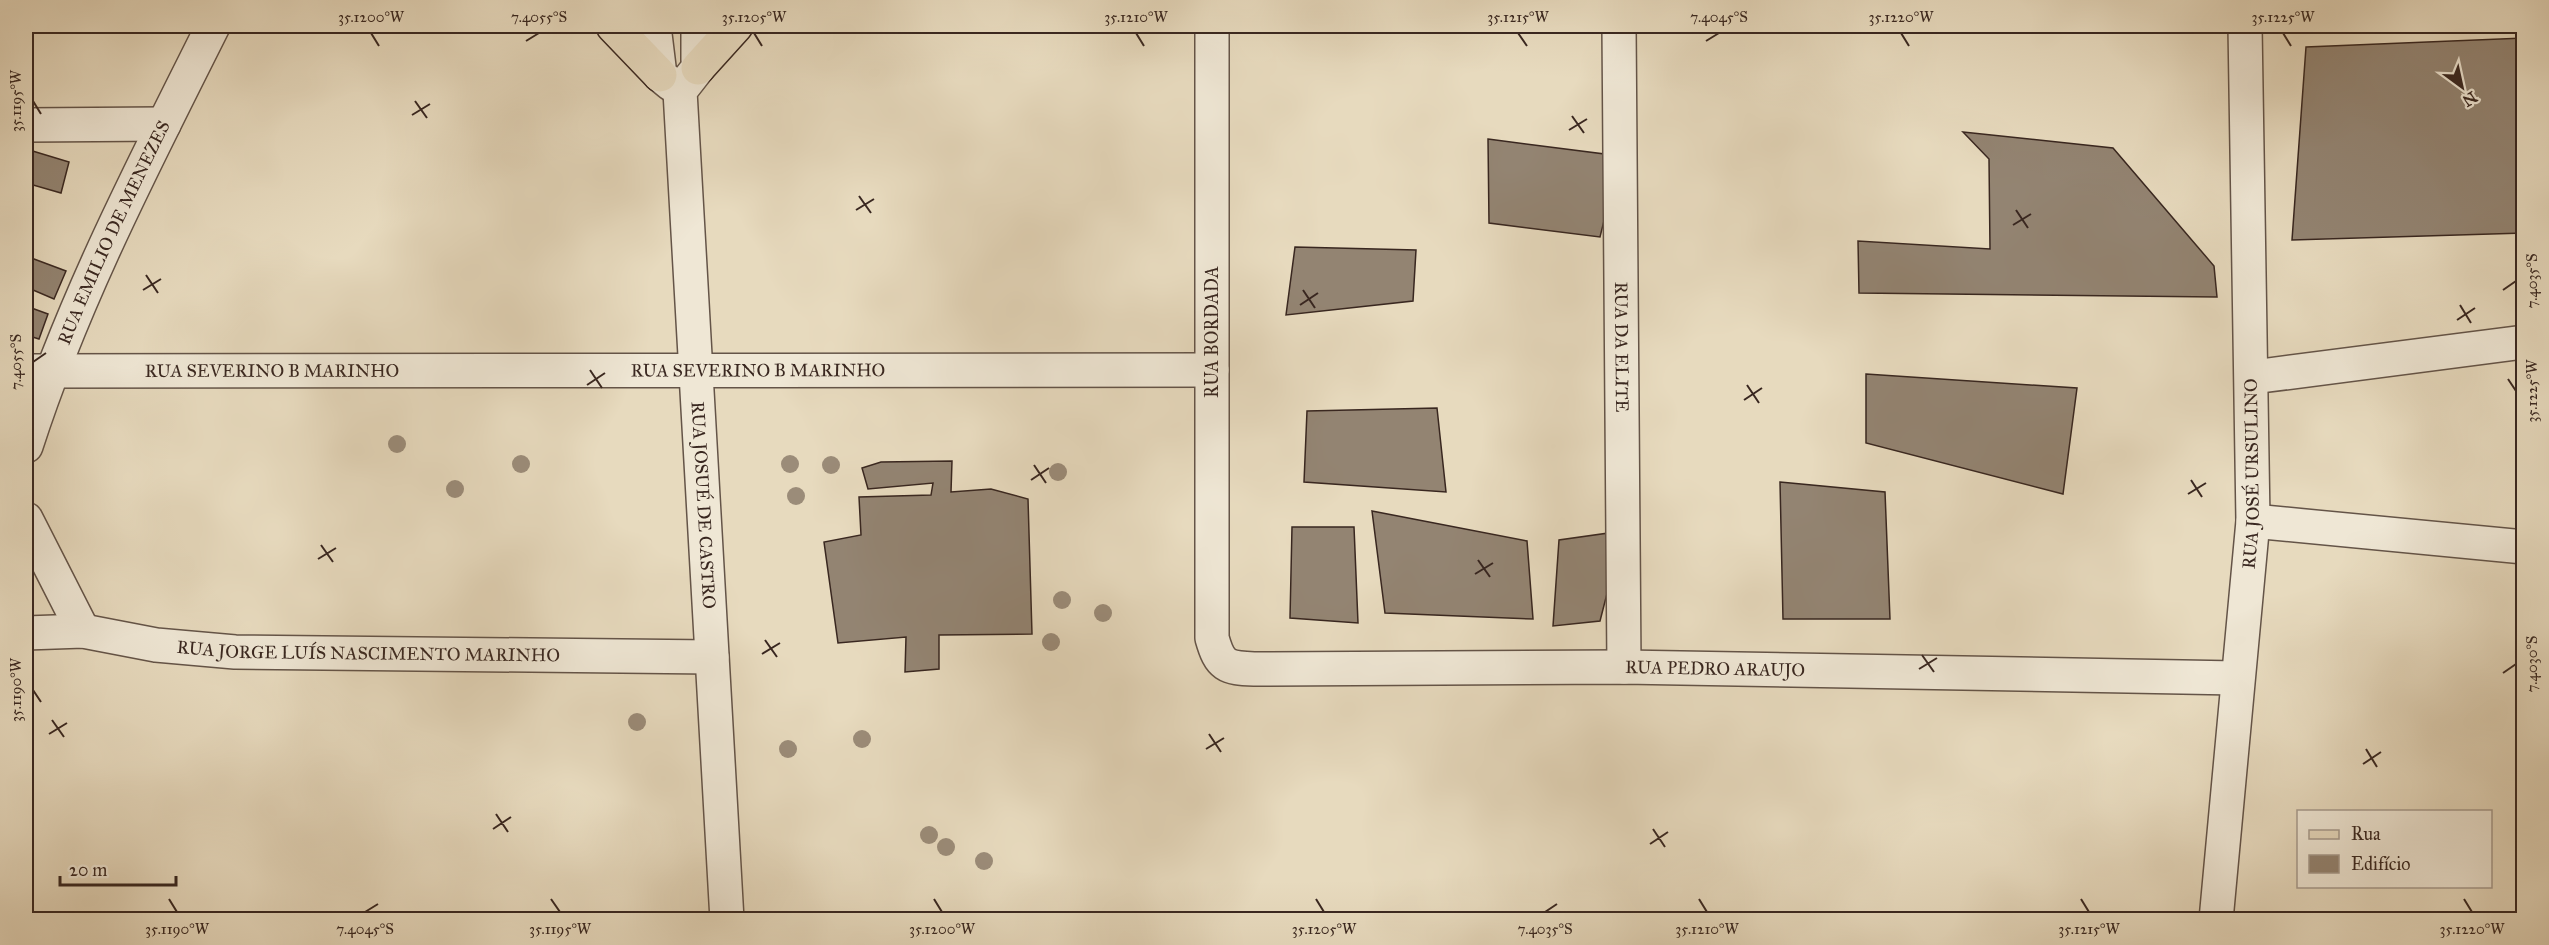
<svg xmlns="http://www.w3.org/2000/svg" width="2549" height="945" font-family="'IM FELL Great Primer',serif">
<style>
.building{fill:#938472;stroke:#392720;stroke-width:1.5}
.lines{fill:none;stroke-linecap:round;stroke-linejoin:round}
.minor-casing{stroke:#645448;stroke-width:36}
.tertiary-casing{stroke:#645448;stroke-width:36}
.primary-casing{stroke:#392720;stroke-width:36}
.minor{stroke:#efe7d5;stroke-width:33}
.tertiary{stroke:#efe7d5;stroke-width:33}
.primary{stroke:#e7dabe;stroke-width:33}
.tree{fill:#9b8c79}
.ticks{fill:none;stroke:#392720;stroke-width:2}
.labels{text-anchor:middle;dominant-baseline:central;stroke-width:4.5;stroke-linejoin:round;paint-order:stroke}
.street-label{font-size:18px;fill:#392720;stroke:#efe7d5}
.neatline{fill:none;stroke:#392720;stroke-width:2}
.ticks-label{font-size:15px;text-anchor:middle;fill:#392720}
</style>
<rect width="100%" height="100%" fill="#e7dabe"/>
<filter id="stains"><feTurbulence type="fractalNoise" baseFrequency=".00333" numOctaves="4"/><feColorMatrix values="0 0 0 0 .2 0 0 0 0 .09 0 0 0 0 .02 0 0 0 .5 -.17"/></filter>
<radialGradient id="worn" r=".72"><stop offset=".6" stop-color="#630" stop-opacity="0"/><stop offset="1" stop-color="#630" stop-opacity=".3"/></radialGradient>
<g class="building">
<polygon points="2524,38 2524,233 2292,240 2306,47"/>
<polygon points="1963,132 2113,148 2214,266 2217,297 1859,293 1858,241 1990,249 1989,159"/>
<polygon points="1488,139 1620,156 1600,237 1489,223"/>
<polygon points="26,149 69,162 61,193 26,183"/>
<polygon points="1295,247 1416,250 1413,301 1286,315"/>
<polygon points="26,256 66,271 54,299 26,287"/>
<polygon points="26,306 48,314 39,339 26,335"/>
<polygon points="1866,374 2077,388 2063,494 1866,443"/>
<polygon points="1437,408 1446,492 1304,482 1307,411"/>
<polygon points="952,461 951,492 991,489 1028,499 1032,634 939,635 939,669 905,672 906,637 838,643 824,542 861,535 859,497 931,495 933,483 868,489 862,468 881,462"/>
<polygon points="1780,482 1885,492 1890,619 1783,619"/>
<polygon points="1372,511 1527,541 1533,619 1385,613"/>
<polygon points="1292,527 1354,527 1358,623 1290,618"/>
<polygon points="1623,531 1600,621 1553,626 1559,540"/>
</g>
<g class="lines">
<g class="minor-casing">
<g id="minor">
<path id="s1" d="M1212,26V638C1220,666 1226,668 1254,669L1624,667L2237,678"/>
<path id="s2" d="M1619,26L1624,667"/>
<polyline points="26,125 164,124"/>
<path id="s3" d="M26,371L1212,370"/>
<polyline points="2253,377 2524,342"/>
<path id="s4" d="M26,446C73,300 145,162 213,26"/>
<polyline points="26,519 83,631"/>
<polyline points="2253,521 2524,547"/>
<path id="s5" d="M26,633L83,631L156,645L235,652L712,657"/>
<path id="s6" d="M2216,920L2253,521L2245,26"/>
</g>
</g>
<g class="tertiary-casing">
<g id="tertiary">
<polyline points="654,26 660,75 671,84"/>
<path id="s7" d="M698,26V68L680,91L727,920"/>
</g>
</g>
<g class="primary-casing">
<g id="primary">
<polyline points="613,26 660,75"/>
<polyline points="698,68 736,26"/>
</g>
</g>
<use href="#minor" class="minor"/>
<use href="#tertiary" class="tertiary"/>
<use href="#primary" class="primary"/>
</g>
<g class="tree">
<circle cx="397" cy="444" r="9"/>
<circle cx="521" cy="464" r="9"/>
<circle cx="790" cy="464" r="9"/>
<circle cx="831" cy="465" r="9"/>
<circle cx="1058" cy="472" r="9"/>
<circle cx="455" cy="489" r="9"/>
<circle cx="796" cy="496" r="9"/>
<circle cx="1062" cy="600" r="9"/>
<circle cx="1103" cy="613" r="9"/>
<circle cx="1051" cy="642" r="9"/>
<circle cx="637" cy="722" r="9"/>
<circle cx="862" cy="739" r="9"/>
<circle cx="788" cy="749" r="9"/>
<circle cx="929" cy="835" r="9"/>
<circle cx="946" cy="847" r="9"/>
<circle cx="984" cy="861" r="9"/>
</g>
<path class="ticks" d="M371,33L379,46M754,33L762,46M1136,33L1144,46M1518,33L1527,46M1901,33L1909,46M2283,33L2291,46M526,41L539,33M1706,41L1719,33M33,101L41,114M415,101L427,118M412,115L430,104M1572,116L1584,133M1569,130L1587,119M859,196L871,213M856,210L874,199M2016,210L2028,228M2013,225L2031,214M146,275L158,293M143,290L161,279M1303,290L1315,308M2503,290L2516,281M1300,305L1318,293M2460,305L2471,323M2457,320L2475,308M33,362L46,353M590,370L602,388M2508,379L2516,391M587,385L605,373M1747,385L1759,403M1744,400L1762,388M1034,465L1046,483M1031,480L1049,468M2191,480L2202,497M2188,494L2206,483M321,545L333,562M318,559L336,548M1478,560L1490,577M1475,574L1493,563M765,640L777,657M762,654L780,643M1922,655L1934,672M1919,669L1937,658M2503,673L2516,664M33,690L41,702M52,720L64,737M49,734L67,723M1209,734L1221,752M1206,749L1224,738M2366,749L2377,767M2363,764L2381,752M496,814L508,832M493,829L511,817M1653,829L1665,847M1650,844L1668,832M169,899L177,912M551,899L560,912M934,899L942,912M1316,899L1324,912M1699,899L1707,912M2081,899L2089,912M2464,899L2472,912M365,912L378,904M1545,912L1557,904"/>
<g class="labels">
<g class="street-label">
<text stroke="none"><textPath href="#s4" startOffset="231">RUA EMILIO DE MENEZES</textPath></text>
<text transform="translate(1212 332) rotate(-90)">RUA BORDADA</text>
<text stroke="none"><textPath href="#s2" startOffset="321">RUA DA ELITE</textPath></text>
<text stroke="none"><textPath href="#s3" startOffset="246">RUA SEVERINO B MARINHO</textPath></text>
<text stroke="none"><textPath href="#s3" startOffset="732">RUA SEVERINO B MARINHO</textPath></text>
<text stroke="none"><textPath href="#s6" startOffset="448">RUA JOSÉ URSULINO</textPath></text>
<text stroke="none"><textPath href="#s7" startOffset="486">RUA JOSUÉ DE CASTRO</textPath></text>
<text stroke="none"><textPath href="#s5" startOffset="344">RUA JORGE LUÍS NASCIMENTO MARINHO</textPath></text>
<text stroke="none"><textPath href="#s1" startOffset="1132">RUA PEDRO ARAUJO</textPath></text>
</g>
</g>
<rect width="2549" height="945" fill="none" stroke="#e7dabe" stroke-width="66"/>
<rect x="2297" y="810" width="195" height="78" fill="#efe7d5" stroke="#a69a8d" stroke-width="1.5"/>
<rect x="2309" y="830" width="30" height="9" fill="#e7dabe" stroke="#a69a8d" stroke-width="1.5"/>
<text x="2351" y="840" font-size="18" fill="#392720">Rua</text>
<rect x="2309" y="855" width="30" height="18" fill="#938472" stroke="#a69a8d" stroke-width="1.5"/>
<text x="2351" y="870" font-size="18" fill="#392720">Edifício</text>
<g transform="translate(2462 87) rotate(147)" stroke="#efe7d5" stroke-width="4.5" paint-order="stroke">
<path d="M0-4.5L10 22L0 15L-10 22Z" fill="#392720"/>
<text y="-9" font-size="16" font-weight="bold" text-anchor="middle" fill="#392720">N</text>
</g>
<path d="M60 876v9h116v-9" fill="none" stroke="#392720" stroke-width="3"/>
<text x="69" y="876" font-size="18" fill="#392720" stroke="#efe7d5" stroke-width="4.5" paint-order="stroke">20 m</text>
<rect x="33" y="33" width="2483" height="879" class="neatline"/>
<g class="ticks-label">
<text x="371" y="22">35.1200°W</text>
<text x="539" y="22">7.4055°S</text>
<text x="754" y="22">35.1205°W</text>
<text x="1136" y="22">35.1210°W</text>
<text x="1518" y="22">35.1215°W</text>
<text x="1719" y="22">7.4045°S</text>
<text x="1901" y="22">35.1220°W</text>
<text x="2283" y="22">35.1225°W</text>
<text transform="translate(16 101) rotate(-90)" y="5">35.1195°W</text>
<text transform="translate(2532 281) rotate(-90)" y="5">7.4035°S</text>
<text transform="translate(16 362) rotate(-90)" y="5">7.4055°S</text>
<text transform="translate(2532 391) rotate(-90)" y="5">35.1225°W</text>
<text transform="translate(2532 664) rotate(-90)" y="5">7.4030°S</text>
<text transform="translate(16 690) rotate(-90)" y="5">35.1190°W</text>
<text x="177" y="934">35.1190°W</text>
<text x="365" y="934">7.4045°S</text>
<text x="560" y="934">35.1195°W</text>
<text x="942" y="934">35.1200°W</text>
<text x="1324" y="934">35.1205°W</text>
<text x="1545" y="934">7.4035°S</text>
<text x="1707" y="934">35.1210°W</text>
<text x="2089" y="934">35.1215°W</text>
<text x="2472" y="934">35.1220°W</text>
</g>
<rect width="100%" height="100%" filter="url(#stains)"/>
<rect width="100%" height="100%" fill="url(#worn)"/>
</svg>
